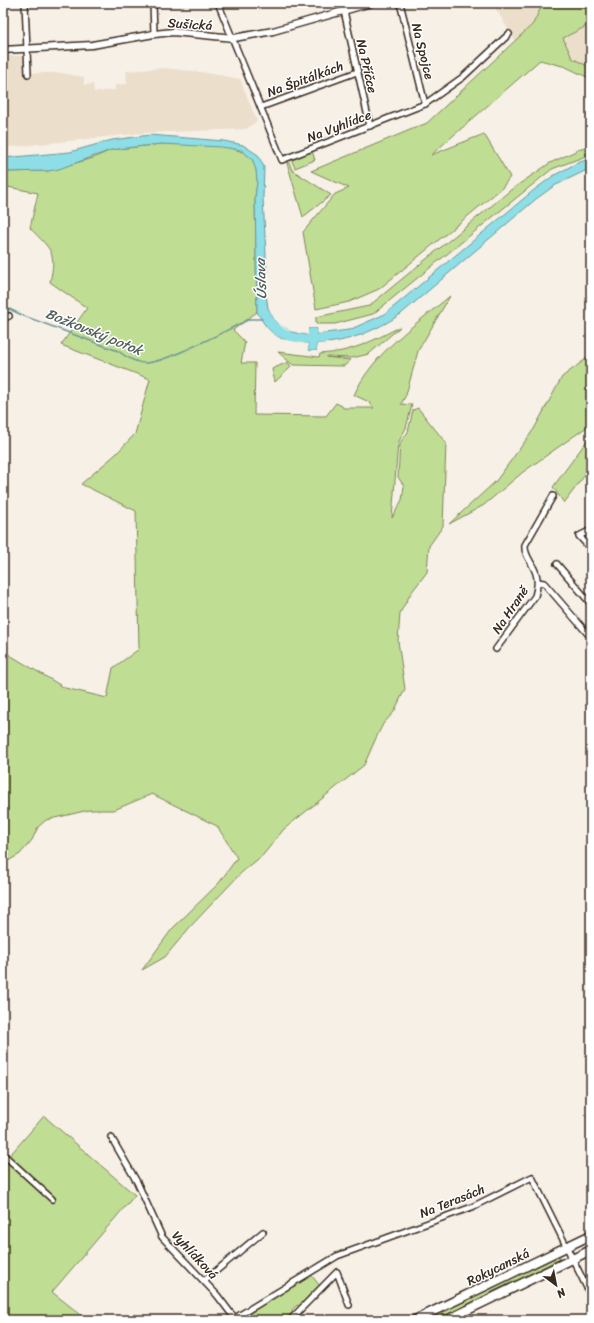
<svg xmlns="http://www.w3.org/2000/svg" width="594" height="1323" font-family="Sriracha,sans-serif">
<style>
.built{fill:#ebdeca}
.green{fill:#c0dd94;stroke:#7e8459}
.water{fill:#8ddee6;stroke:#6c9696}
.pier{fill:#f6f0e7}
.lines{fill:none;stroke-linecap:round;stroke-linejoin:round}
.stream{stroke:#6c9696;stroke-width:1.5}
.minor-casing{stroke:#3b2a1e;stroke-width:8}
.tertiary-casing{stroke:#3b2a1e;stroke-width:9}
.primary-casing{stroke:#3b2a1e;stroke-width:11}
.minor{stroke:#fff;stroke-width:5}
.tertiary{stroke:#fff;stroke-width:6}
.primary{stroke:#fff;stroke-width:8}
.labels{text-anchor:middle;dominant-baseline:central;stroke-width:3;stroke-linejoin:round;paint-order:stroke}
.street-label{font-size:13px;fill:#3b2a1e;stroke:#fff}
.water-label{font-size:14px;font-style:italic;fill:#54605a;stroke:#fff}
</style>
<rect width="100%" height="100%" fill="#f6f0e7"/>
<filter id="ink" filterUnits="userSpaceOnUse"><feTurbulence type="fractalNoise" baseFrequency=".025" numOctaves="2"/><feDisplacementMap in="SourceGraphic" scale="8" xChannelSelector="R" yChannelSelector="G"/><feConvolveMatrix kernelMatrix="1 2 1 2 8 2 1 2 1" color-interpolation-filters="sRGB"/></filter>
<g filter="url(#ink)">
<g class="built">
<polygon points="494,3 543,3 533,24 516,41 495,8"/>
<polygon points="591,24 591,68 572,58 563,38"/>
<polygon points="3,56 23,56 25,76 30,76 30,73 61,73 84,77 84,85 93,84 94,92 115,90 115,85 127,84 126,71 163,68 208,73 240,79 257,121 246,129 142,133 12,147 3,145 3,81 10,82 9,66 3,66"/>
</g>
<g class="green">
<polygon points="543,3 591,3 591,24 563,38 572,58 591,68 591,79 566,67 540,60 431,155 484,134 510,177 502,188 379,289 349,302 316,309 303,232 335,194 349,188 311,171 427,123 533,24"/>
<path d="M161,144C182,145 243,141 253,161C259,173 257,185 255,197L257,312L233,330L245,342L241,363H255L254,415L326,416L336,403L342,406L343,408H374L369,402L354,395C373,353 415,325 450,296L418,351L406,395L401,404L412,405L406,428L398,443L392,518L402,500L404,486L398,477L400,443L408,432L413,410L418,408L446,443L443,526L429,546L427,572L411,593L400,613L398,641L405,689L394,712L383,724L376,738L364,765L284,829L263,855L241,873L190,927L165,957L142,970L172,929L219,883L237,858L217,826L152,794L114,810H89L46,820L38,827L32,840L20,854L3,864V651L65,688L107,698L113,668L139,649L136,511L81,484L116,454L135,434L150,379L61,345L87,308L50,282C57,251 51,250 30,228L38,193L3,186V172L48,171L93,158L111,150Z"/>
<polygon points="591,144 591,154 552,169 373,314 335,324 316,324 316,317 369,306 512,189 550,163"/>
<polygon points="312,151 315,160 295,168 291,159"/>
<polygon points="289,162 292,170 331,195 303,217 287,163"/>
<path d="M400,327L369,354L352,358L326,357L351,360L344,366L293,365L278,352L319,357L320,354C353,352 372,341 400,327Z"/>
<polygon points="591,355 591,424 523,472 484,505 449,524 496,481 534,429 562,377"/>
<polygon points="288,362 291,367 275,382 272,369"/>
<polygon points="591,435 591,467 564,503 553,487"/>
<polygon points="44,1116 135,1195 52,1292 85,1318 83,1320 3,1320 3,1163"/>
<polygon points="559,1255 560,1259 484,1296 444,1318 441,1317 442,1313 489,1287"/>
<polygon points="311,1275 321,1287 300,1308 297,1305 292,1310 294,1313 288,1320 240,1320 240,1316"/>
</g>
<path class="water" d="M150,135L224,141L243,145L258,155L264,167L263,198L267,274L265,287L268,308L276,322L292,332L307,335L308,328H317V334L349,330L385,314L534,190L553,176L575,164L591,158V168L554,186L536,199L401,314C375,331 349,342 317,344V351H308V344C280,342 270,336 257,312L255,197L257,181L256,170L252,159L241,150L221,147L161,144L126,148L111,150L59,169L48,171L3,172V158L70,152L112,140Z"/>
<g class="pier">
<polygon points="268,308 277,321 287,329 306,332 307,326 317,326 319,332 327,331 327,333 317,334 317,328 308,328 308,335 286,330 276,322"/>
<polygon points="259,320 272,333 281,339 308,344 308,351 317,351 317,344 328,343 328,345 319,346 318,353 307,353 306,346 287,343 274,337"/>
</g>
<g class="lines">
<path class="stream" d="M3,306L24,316L118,351C126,357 135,363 145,363C166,363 228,329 250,319H262"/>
<g class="minor-casing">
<g id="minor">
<polyline points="25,3 28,74"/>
<polyline points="153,3 154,34"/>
<polyline points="218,3 282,160 425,104 463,77 509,34"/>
<polyline points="400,3 425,104"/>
<polyline points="344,11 370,126"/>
<polyline points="261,107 357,72"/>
<polyline points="3,319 9,316"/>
<polyline points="591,530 579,536 591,549"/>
<polyline points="557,564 591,604"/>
<polyline points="538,582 544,583 588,634 591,634"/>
<path d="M496,649L535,596C544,567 523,561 525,545L553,496"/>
<polyline points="111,1137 137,1182 162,1237 217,1295 236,1320"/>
<polyline points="5,1156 52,1199"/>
<polyline points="204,1281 263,1232"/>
<polyline points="235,1318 337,1256 472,1207 532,1177 591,1296"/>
<polyline points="290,1320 337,1272 349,1305"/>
</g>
</g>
<g class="tertiary-casing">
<polyline id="tertiary" points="3,50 92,45 154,34 173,32 234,38 273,31 371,3"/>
</g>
<g class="primary-casing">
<g id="primary">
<polyline points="415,1320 591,1235"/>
<polyline points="447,1320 591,1250"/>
</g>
</g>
<use href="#minor" class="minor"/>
<use href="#tertiary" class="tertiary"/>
<use href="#primary" class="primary"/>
</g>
</g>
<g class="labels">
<g class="street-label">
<text transform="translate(190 24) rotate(4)">Sušická</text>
<text transform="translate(423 51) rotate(76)">Na Spojce</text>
<text transform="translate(367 66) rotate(77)">Na Příčce</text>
<text transform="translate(305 79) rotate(-20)">Na Špitálkách</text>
<text transform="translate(339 126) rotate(-21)">Na Vyhlídce</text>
<text transform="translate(510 610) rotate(-56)">Na Hraně</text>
<text transform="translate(452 1201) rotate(-22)">Na Terasách</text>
<text transform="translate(195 1255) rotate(47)">Vyhlídková</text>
<text transform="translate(498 1267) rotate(-26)">Rokycanská</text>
</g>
<g class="water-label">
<text transform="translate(261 279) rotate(-92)">Úslava</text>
<text transform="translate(94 332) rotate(22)">Božkovský potok</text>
</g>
</g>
<rect width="594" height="1323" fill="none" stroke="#fff" stroke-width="16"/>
<rect x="8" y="8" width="578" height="1307" fill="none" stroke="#3b2a1e" stroke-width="1.5" filter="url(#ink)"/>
<g transform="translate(556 1285) rotate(148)" stroke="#ffffff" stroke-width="3" paint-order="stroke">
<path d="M0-3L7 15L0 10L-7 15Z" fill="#3b2a1e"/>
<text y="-6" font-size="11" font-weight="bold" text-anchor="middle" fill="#3b2a1e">N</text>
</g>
</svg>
